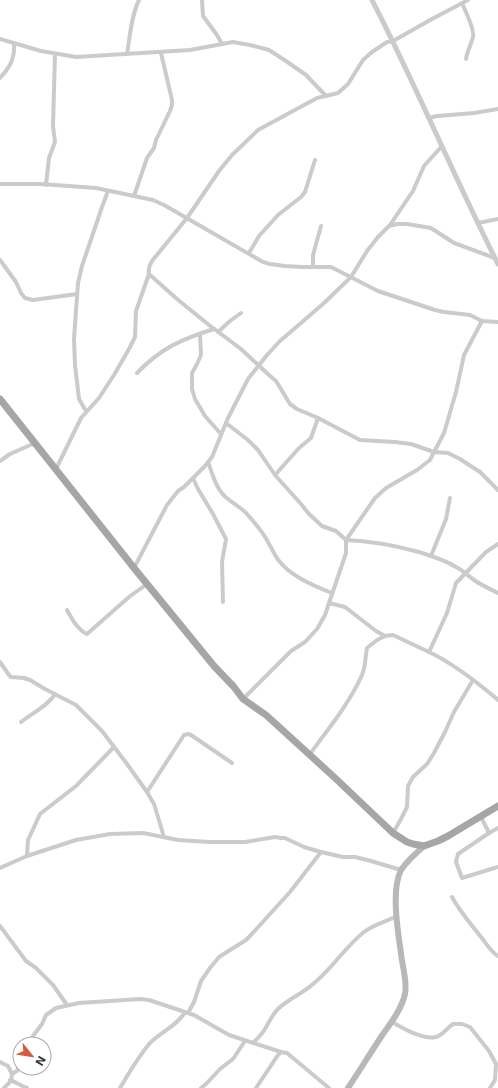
<svg xmlns="http://www.w3.org/2000/svg" width="498" height="1088" font-family="Inter,sans-serif">
<style>
.lines{fill:none;stroke-linecap:round;stroke-linejoin:round}
.minor{stroke:#cbcbcb;stroke-width:4}
.tertiary{stroke:#cbcbcb;stroke-width:5}
.secondary{stroke:#b8b8b8;stroke-width:6}
.primary{stroke:#a6a6a6;stroke-width:7}
</style>
<rect width="100%" height="100%" fill="#fff"/>
<g class="lines">
<g class="minor">
<polyline points="202,0 203,16 217,35 222,44"/>
<path d="M468,0L432,19L393,41L387,42L372,52L363,60L348,84L338,93L317,98L258,130L232,155L219,171L187,218L152,261C149,266 148,269 149,274L177,299L209,325L241,349L269,375L276,381L290,404L297,409L318,418L360,440L395,442L411,444L434,452L448,453L460,459L480,472L498,490"/>
<path d="M462,3C465,11 475,29 473,37C471,45 467,51 466,59"/>
<polyline points="0,39 41,51 76,57 190,50 233,42 250,45 269,50 286,61 306,75 326,96"/>
<path d="M127,54C130,37 131,16 139,0"/>
<path d="M0,78C10,67 15,59 14,43"/>
<polyline points="429,118 437,116 474,113 498,109"/>
<polyline points="0,184 41,184 96,188 153,200 164,205 263,262 270,264 285,266 302,267 331,267 378,291 435,310 444,312 470,315 482,321 498,322"/>
<polyline points="46,185 49,158 55,142 53,126 55,54"/>
<polyline points="134,196 147,158 154,148 156,140 170,111 172,105 172,100 161,53"/>
<polyline points="478,223 498,219"/>
<polyline points="390,225 413,191 424,166 442,146"/>
<polyline points="249,253 259,236 278,215 301,197 305,192 315,160"/>
<polyline points="0,260 16,282 21,293 25,298 33,300 77,294"/>
<polyline points="313,267 313,255 321,226"/>
<polyline points="218,332 230,321 241,313"/>
<polyline points="200,334 201,355 197,364 192,373 192,389 195,399 205,416 221,434"/>
<path d="M137,373C161,348 182,339 214,329"/>
<polyline points="86,411 79,399 75,365 74,339 78,283 82,266 102,207 108,191"/>
<path d="M226,423L248,440L258,450L275,475L301,504L309,514L322,526L336,531L346,540C373,541 393,545 419,552C432,556 445,560 456,567C463,570 468,576 474,580C481,585 490,589 498,593"/>
<polyline points="0,461 10,454 35,443"/>
<path d="M208,462C213,475 216,490 228,499C234,504 242,508 247,514C255,523 264,533 269,544C273,550 275,557 280,562C291,576 316,587 332,593"/>
<polyline points="56,469 81,418 99,398 114,375 129,349 135,337 136,311 149,274"/>
<polyline points="275,475 299,448 311,438 318,418"/>
<polyline points="193,478 198,489 213,514 226,539 222,562 223,602"/>
<polyline points="431,556 446,519 450,498"/>
<polyline points="134,568 167,505 178,491 184,487 205,466 212,457 228,418 248,379 267,355 280,341 323,304 351,277 367,251 378,237 389,226 397,224 407,224 431,228 454,243 495,258"/>
<polyline points="329,603 345,607 376,631 385,636 393,635 429,652 447,613 456,583 486,552 498,544"/>
<path d="M67,610C72,619 78,630 87,634L129,597L147,584"/>
<path d="M429,652C454,664 477,682 498,700"/>
<polyline points="0,662 9,675 11,677 24,678 30,680 45,689 76,705 102,731 127,764 147,792 154,804 164,837"/>
<polyline points="243,699 291,651 305,642 317,629 325,615 346,553 346,540 375,498 386,488 417,470 430,460 444,433 456,392 464,355 482,321"/>
<path d="M21,722C32,713 48,706 55,694"/>
<path d="M310,754C328,729 349,704 362,675C366,666 365,657 367,648L377,640L385,636"/>
<polyline points="147,792 184,735 188,734 191,735 232,763"/>
<polyline points="481,817 489,833 498,828"/>
<polyline points="393,833 401,819 407,807 408,786 413,777 427,764 434,753 445,732 454,712 473,680"/>
<polyline points="489,833 458,854 456,862 462,878 498,867"/>
<polyline points="27,856 28,840 40,814 76,786 114,747"/>
<polyline points="0,868 27,856 76,840 110,834 143,833 178,840 209,842 245,842 275,837 281,838 285,838 304,847 321,852 343,857 355,857 371,861 401,870"/>
<path d="M452,897C460,912 471,924 481,937C486,943 491,952 498,956"/>
<polyline points="0,926 26,961 36,968 53,985 67,1005"/>
<polyline points="188,1013 194,1002 201,981 210,968 219,957 246,940 250,936 290,892 321,852"/>
<path d="M392,1022C403,1028 422,1040 436,1037C443,1035 447,1028 453,1024H462L470,1027L489,1051L496,1064L495,1080L490,1088"/>
<path d="M253,1043C257,1039 262,1034 265,1029C269,1022 272,1015 278,1009C288,999 302,994 313,984C332,969 345,947 364,932C374,924 386,922 397,916"/>
<polyline points="27,1044 42,1024 46,1015 56,1008 79,1003 140,999 149,1000 194,1015 229,1035 281,1052 287,1053 329,1088"/>
<polyline points="0,1062 8,1066 12,1074"/>
<path d="M10,1080C16,1082 21,1086 27,1088"/>
<polyline points="4,1088 11,1081 12,1074 17,1071 20,1063"/>
<path d="M120,1088C129,1073 138,1057 150,1043C161,1032 178,1025 185,1012"/>
<polyline points="201,1088 206,1084 220,1069 233,1059 245,1041"/>
<polyline points="256,1088 278,1055 281,1052"/>
</g>
<path class="tertiary" d="M372,0C417,87 454,177 498,264"/>
<path class="secondary" d="M348,1088C360,1070 371,1052 383,1034C391,1023 402,1008 405,994C407,984 404,971 402,961C399,937 390,892 401,870C407,861 416,853 424,846"/>
<polyline class="primary" points="0,399 134,568 214,666 234,687 243,699 266,715 334,777 393,833 407,842 413,844 424,846 438,841 448,836 498,806"/>
</g>
<g transform="translate(32 1056) rotate(120)"><circle r="19" fill="#ffffff" stroke="#ababab"/>
<path d="M0-3L7 15L0 10L-7 15Z" fill="#d55b3f"/>
<text y="-6" font-size="11" font-weight="bold" text-anchor="middle" fill="#2e2e2e">N</text>
</g>
</svg>
